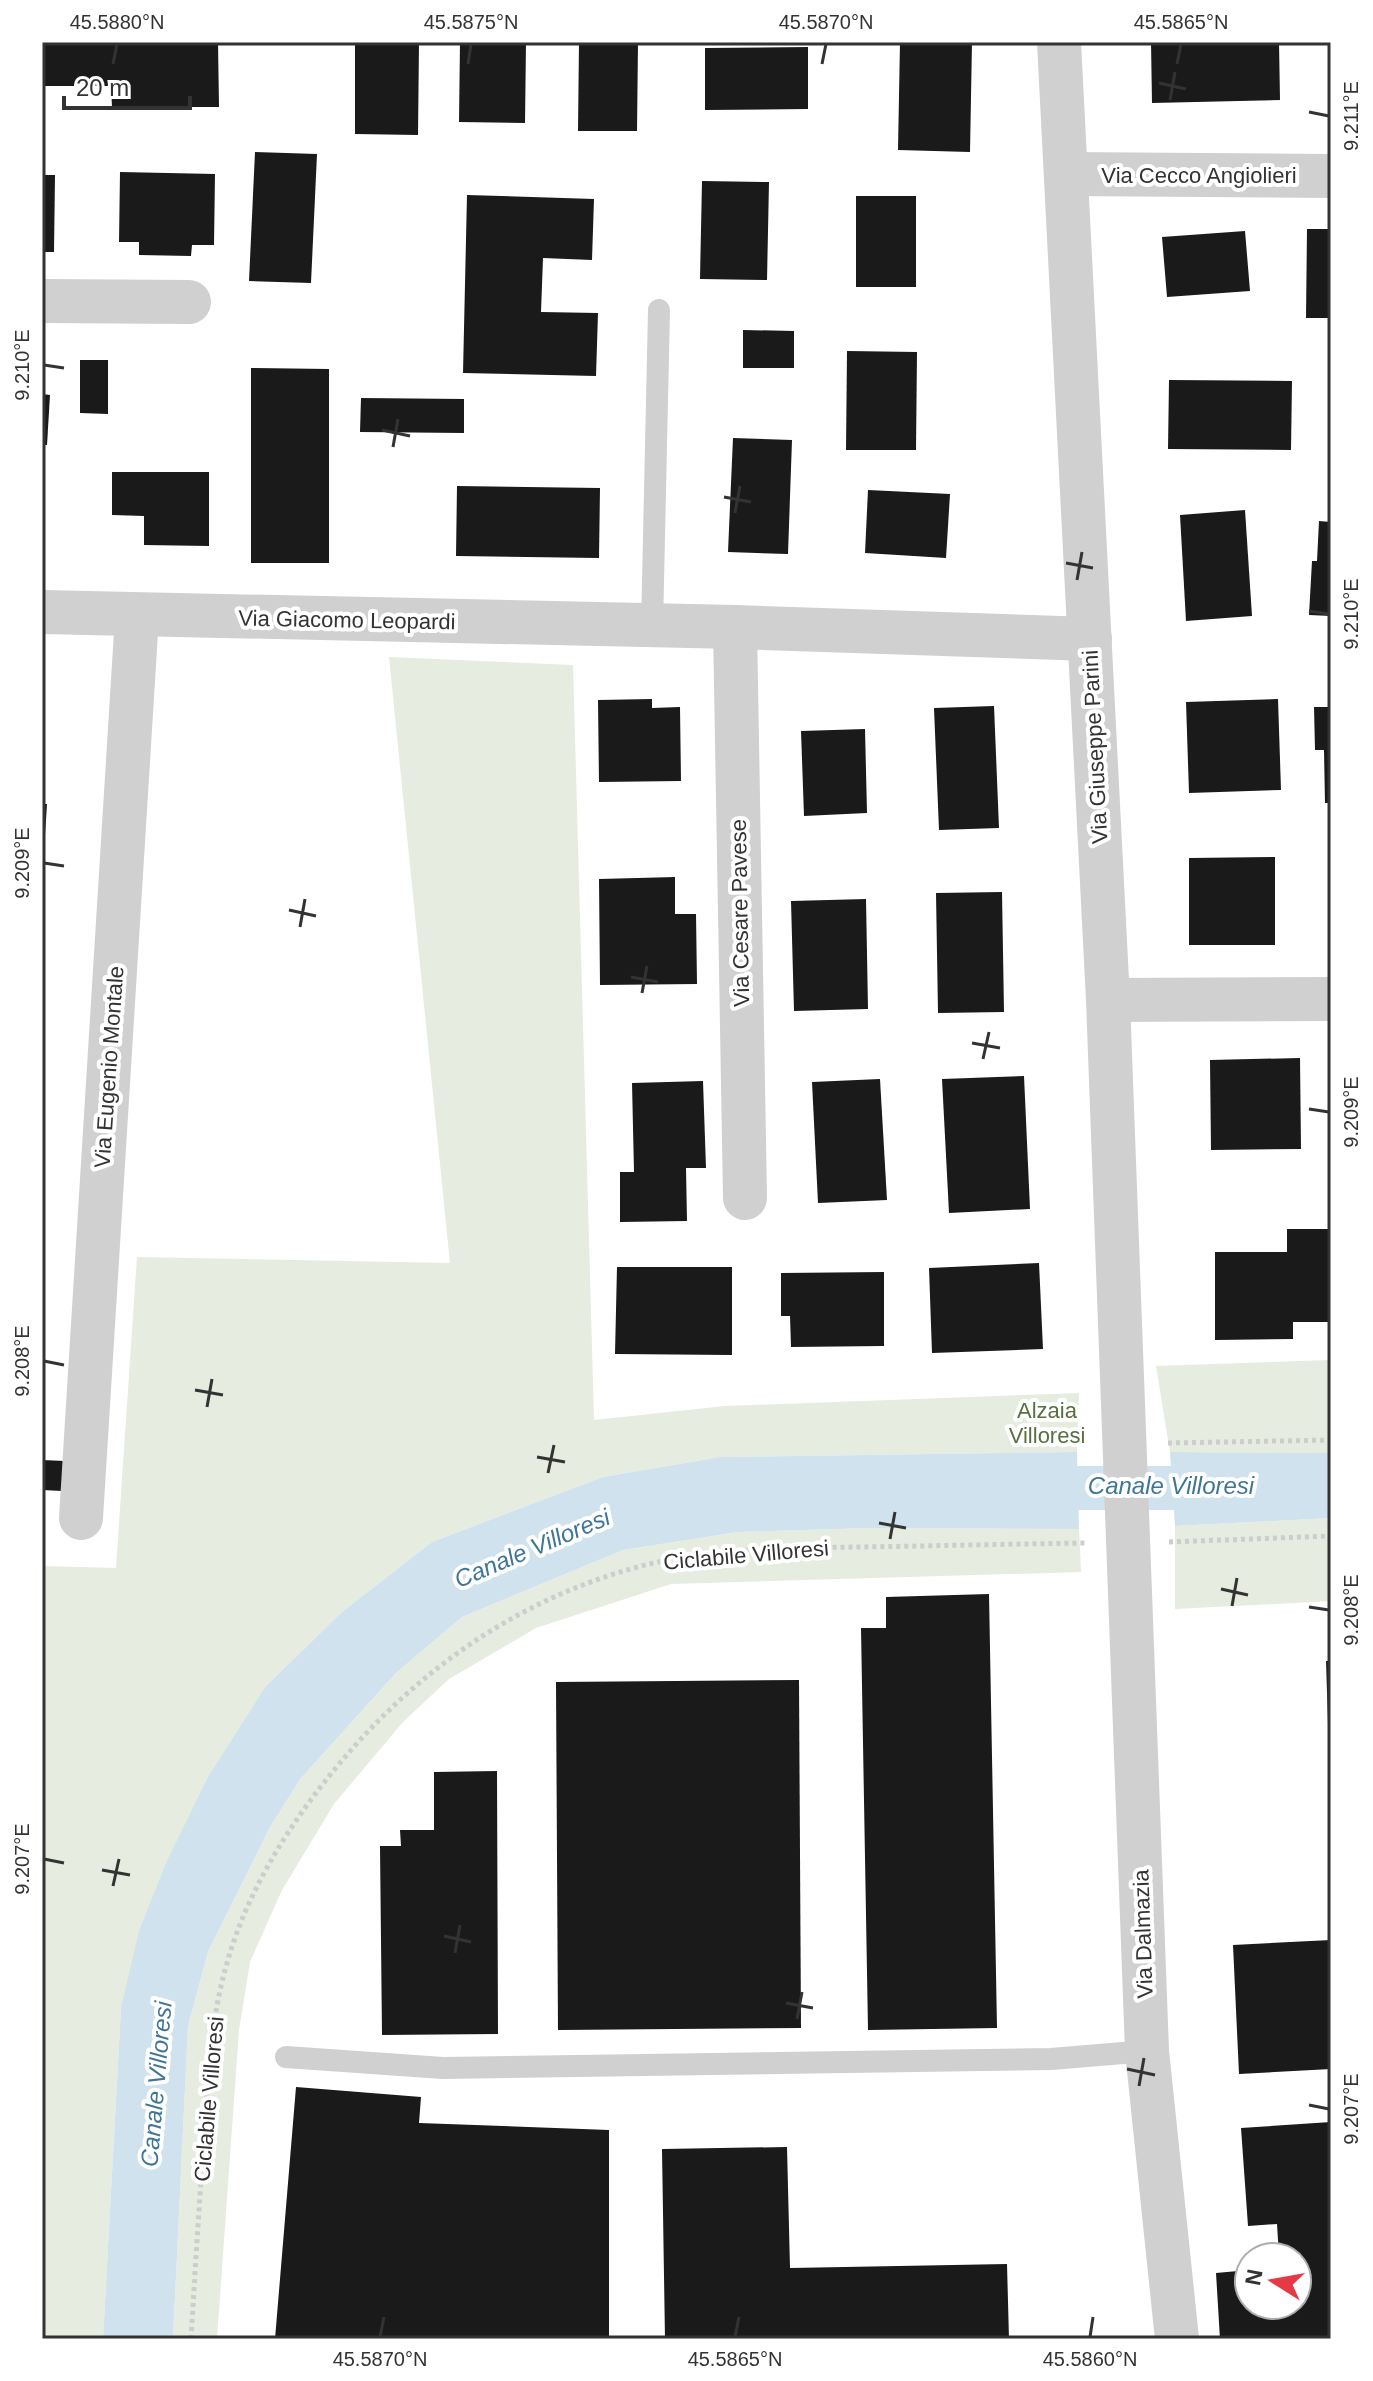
<svg xmlns="http://www.w3.org/2000/svg" width="1373" height="2381" font-family="Arial,sans-serif">
<style>
.green{fill:#e6ecdf}
.water{fill:#cfe2ee}
.lines{fill:none;stroke-linecap:round;stroke-linejoin:round}
.canal{stroke:#cfe2ee;stroke-width:44}
.building{fill:#1a1a1a}
.path{stroke:#cdcdcd;stroke-width:5;stroke-dasharray:4 4;stroke-linecap:butt}
.service{stroke:#d0d0d0;stroke-width:22}
.minor{stroke:#d0d0d0;stroke-width:44}
.ticks{fill:none;stroke:#333;stroke-width:3}
.labels{text-anchor:middle;dominant-baseline:central;stroke-width:8;stroke-linejoin:round;paint-order:stroke}
.street-label{font-size:22px;fill:#333;stroke:#fff}
.park-label{font-size:22px;fill:#56703f;stroke:#fff}
.water-label{font-size:24px;font-style:italic;fill:#3f7597;stroke:#fff}
.neatline{fill:none;stroke:#333;stroke-width:3}
.ticks-label{font-size:20px;text-anchor:middle;fill:#333}
</style>
<rect width="100%" height="100%" fill="#fff"/>
<g class="green">
<polygon points="389,657 573,665 594,1420 725,1406 1079,1393 1077,1452 720,1457 603,1477 432,1542 342,1612 266,1686 121,2008 103,2339 42,2339 42,1566 116,1568 137,1257 450,1263"/>
<polygon points="1331,1360 1331,1453 1170,1452 1156,1366"/>
<polygon points="1331,1518 1331,1601 1175,1609 1175,1526"/>
<polygon points="872,1528 1079,1529 1081,1572 671,1584 536,1628 449,1679 403,1722 334,1804 282,1890 250,1962 239,2030 217,2339 173,2339 188,2026 208,1952 270,1827 301,1778 396,1673 462,1617 623,1550 738,1532"/>
</g>
<g class="water">
<polygon points="1077,1452 1079,1529 872,1528 738,1532 623,1550 462,1617 396,1673 301,1778 270,1827 208,1952 188,2026 173,2339 103,2339 121,2008 139,1931 166,1863 208,1777 266,1686 342,1612 432,1542 603,1477 720,1457"/>
<polygon points="1170,1452 1331,1453 1331,1518 1175,1526"/>
</g>
<g class="lines">
<polyline class="canal" points="1017,1488 1206,1488 1331,1484"/>
</g>
<g class="building">
<polygon points="42,42 218,42 219,107 112,107 111,86 42,86"/>
<polygon points="355,42 419,42 418,135 355,134"/>
<polygon points="460,42 526,42 525,123 459,122"/>
<polygon points="579,42 638,42 637,131 578,131"/>
<polygon points="900,42 972,42 970,152 898,150"/>
<polygon points="1151,42 1279,42 1280,100 1152,103"/>
<polygon points="808,47 808,109 705,110 705,48"/>
<polygon points="255,152 317,154 311,283 249,281"/>
<polygon points="120,172 215,174 214,245 192,245 191,256 139,255 139,242 119,242"/>
<polygon points="42,175 55,175 54,252 42,252"/>
<polygon points="702,181 769,182 767,280 700,279"/>
<polygon points="467,195 594,199 592,260 543,258 541,312 598,313 596,376 463,373"/>
<rect x="856" y="196" width="60" height="91"/>
<polygon points="1307,229 1331,229 1331,318 1306,318"/>
<polygon points="1245,231 1250,291 1167,297 1162,237"/>
<polygon points="743,330 794,331 794,368 743,368"/>
<polygon points="847,351 917,352 916,450 846,450"/>
<polygon points="80,360 108,360 108,414 80,413"/>
<polygon points="251,368 329,369 329,563 251,563"/>
<polygon points="1169,380 1292,381 1291,450 1168,449"/>
<polygon points="42,394 50,395 47,445 42,445"/>
<polygon points="361,398 464,399 464,433 360,432"/>
<polygon points="733,438 792,440 788,554 728,552"/>
<polygon points="112,472 209,472 209,546 144,545 144,516 112,515"/>
<polygon points="457,486 600,488 599,558 456,556"/>
<polygon points="868,490 950,494 946,558 865,553"/>
<polygon points="1245,510 1252,616 1186,621 1180,515"/>
<polygon points="1319,521 1331,522 1331,616 1309,615 1312,561 1317,561"/>
<polygon points="652,699 652,708 680,707 681,781 599,782 598,700"/>
<polygon points="1278,699 1281,790 1189,793 1186,702"/>
<polygon points="994,706 999,828 939,830 934,708"/>
<polygon points="1314,707 1331,707 1331,803 1325,803 1324,750 1315,750"/>
<polygon points="865,729 867,813 804,816 801,731"/>
<polygon points="42,804 47,804 44,851 42,851"/>
<polygon points="1275,857 1275,945 1189,945 1189,858"/>
<polygon points="675,877 675,914 696,914 697,984 600,985 599,879"/>
<polygon points="1002,892 1004,1012 938,1013 936,893"/>
<polygon points="866,899 868,1009 794,1011 791,901"/>
<polygon points="1300,1058 1301,1149 1211,1150 1210,1060"/>
<polygon points="1024,1076 1030,1209 949,1213 942,1079"/>
<polygon points="880,1079 887,1200 818,1203 812,1082"/>
<polygon points="703,1081 706,1168 686,1168 687,1221 620,1222 620,1172 634,1172 632,1083"/>
<polygon points="1287,1229 1331,1229 1331,1322 1293,1322 1293,1339 1215,1340 1215,1252 1287,1252"/>
<polygon points="1039,1263 1043,1349 932,1353 929,1268"/>
<polygon points="617,1267 732,1267 732,1355 615,1354"/>
<polygon points="884,1272 884,1346 791,1347 790,1316 781,1316 781,1273"/>
<polygon points="42,1460 65,1461 62,1491 42,1490"/>
<polygon points="989,1594 997,2028 868,2030 861,1628 886,1628 886,1597"/>
<polygon points="1326,1661 1331,1661 1331,1723 1328,1723"/>
<polygon points="799,1680 801,2028 558,2030 556,1682"/>
<polygon points="497,1771 498,2034 382,2035 380,1846 401,1846 400,1830 434,1830 434,1772"/>
<polygon points="1331,1940 1331,2069 1239,2074 1233,1945"/>
<polygon points="296,2087 421,2097 419,2123 609,2130 609,2339 275,2339"/>
<polygon points="1331,2122 1331,2339 1220,2339 1216,2273 1249,2270 1249,2305 1297,2305 1297,2257 1279,2257 1277,2224 1248,2226 1241,2128"/>
<polygon points="787,2147 790,2268 1007,2264 1009,2339 665,2339 662,2149"/>
</g>
<g class="lines">
<g class="path">
<polyline points="1168,1443 1331,1440"/>
<polyline points="1169,1542 1331,1536"/>
<path d="M191,2339C195,2272 199,2206 204,2139C208,2080 210,2021 227,1963C249,1884 299,1809 352,1749C433,1657 538,1589 658,1562C722,1548 792,1548 857,1547C933,1546 1010,1544 1086,1543"/>
</g>
<g class="service">
<polyline points="652,627 659,310"/>
<polyline points="286,2057 443,2068 1051,2059 1147,2051"/>
</g>
<g class="minor">
<polyline points="1059,42 1108,1000 1147,2051 1177,2339"/>
<polyline points="1066,174 1331,176"/>
<polyline points="42,301 189,302"/>
<polyline points="42,612 735,627 1090,639"/>
<polyline points="735,627 745,1198"/>
<polyline points="1108,1000 1331,999"/>
<polyline points="81,1518 137,616"/>
</g>
</g>
<path class="ticks" d="M113,64L117,44M468,64L471,44M822,64L826,44M1177,64L1181,44M1159,83L1186,89M1170,100L1175,72M1309,112L1329,116M44,365L64,368M382,430L410,436M393,447L398,419M724,497L751,502M735,513L740,486M1066,563L1093,568M1077,580L1082,552M1309,611L1329,614M44,863L64,866M289,910L316,916M300,927L305,899M631,977L658,982M642,993L647,966M972,1043L1000,1048M983,1059L989,1032M1309,1109L1329,1112M44,1361L64,1365M195,1390L223,1395M207,1407L212,1379M537,1457L565,1462M548,1473L554,1445M879,1523L906,1528M890,1539L895,1512M1221,1589L1248,1595M1232,1606L1237,1578M1309,1607L1329,1610M44,1859L64,1863M102,1870L130,1875M113,1886L119,1859M444,1936L471,1942M455,1953L460,1925M786,2003L813,2008M797,2019L802,1992M1127,2069L1155,2075M1139,2086L1144,2058M1309,2105L1329,2109M380,2337L384,2317M735,2337L739,2317M1090,2337L1093,2317"/>
<g class="labels">
<g class="street-label">
<text x="1199" y="175">Via Cecco Angiolieri</text>
<text transform="translate(347 620) rotate(1)">Via Giacomo Leopardi</text>
<text transform="translate(1095 747) rotate(-93)">Via Giuseppe Parini</text>
<text transform="translate(740 913) rotate(-91)">Via Cesare Pavese</text>
<text transform="translate(109 1067) rotate(-86)">Via Eugenio Montale</text>
<text transform="translate(746 1555) rotate(-5)">Ciclabile Villoresi</text>
<text transform="translate(1143 1934) rotate(-92)">Via Dalmazia</text>
<text transform="translate(209 2099) rotate(-85)">Ciclabile Villoresi</text>
</g>
<g class="park-label">
<text x="1047" y="1410">Alzaia<tspan x="1047" dy="25">Villoresi</tspan></text>
</g>
<g class="water-label">
<text x="1171" y="1485">Canale Villoresi</text>
<text transform="translate(532 1548) rotate(-23)">Canale Villoresi</text>
<text transform="translate(156 2084) rotate(-85)">Canale Villoresi</text>
</g>
</g>
<rect width="1373" height="2381" fill="none" stroke="#ffffff" stroke-width="88"/>
<g transform="translate(1273 2281) rotate(281)"><circle r="38" fill="#ffffff" stroke="#adadad" stroke-width="2"/>
<path d="M0-6L14 30L0 20L-14 30Z" fill="#e63946"/>
<text y="-12" font-size="22" font-weight="bold" text-anchor="middle" fill="#333333">N</text>
</g>
<path d="M64 96v12h126v-12" fill="none" stroke="#333333" stroke-width="4"/>
<text x="76" y="96" font-size="24" fill="#333333" stroke="#ffffff" stroke-width="6" paint-order="stroke">20 m</text>
<rect x="44" y="44" width="1285" height="2293" class="neatline"/>
<g class="ticks-label">
<text x="117" y="29">45.5880°N</text>
<text x="471" y="29">45.5875°N</text>
<text x="826" y="29">45.5870°N</text>
<text x="1181" y="29">45.5865°N</text>
<text transform="translate(1351 116) rotate(-90)" y="7">9.211°E</text>
<text transform="translate(22 365) rotate(-90)" y="7">9.210°E</text>
<text transform="translate(1351 614) rotate(-90)" y="7">9.210°E</text>
<text transform="translate(22 863) rotate(-90)" y="7">9.209°E</text>
<text transform="translate(1351 1112) rotate(-90)" y="7">9.209°E</text>
<text transform="translate(22 1361) rotate(-90)" y="7">9.208°E</text>
<text transform="translate(1351 1610) rotate(-90)" y="7">9.208°E</text>
<text transform="translate(22 1859) rotate(-90)" y="7">9.207°E</text>
<text transform="translate(1351 2109) rotate(-90)" y="7">9.207°E</text>
<text x="380" y="2366">45.5870°N</text>
<text x="735" y="2366">45.5865°N</text>
<text x="1090" y="2366">45.5860°N</text>
</g>
</svg>
